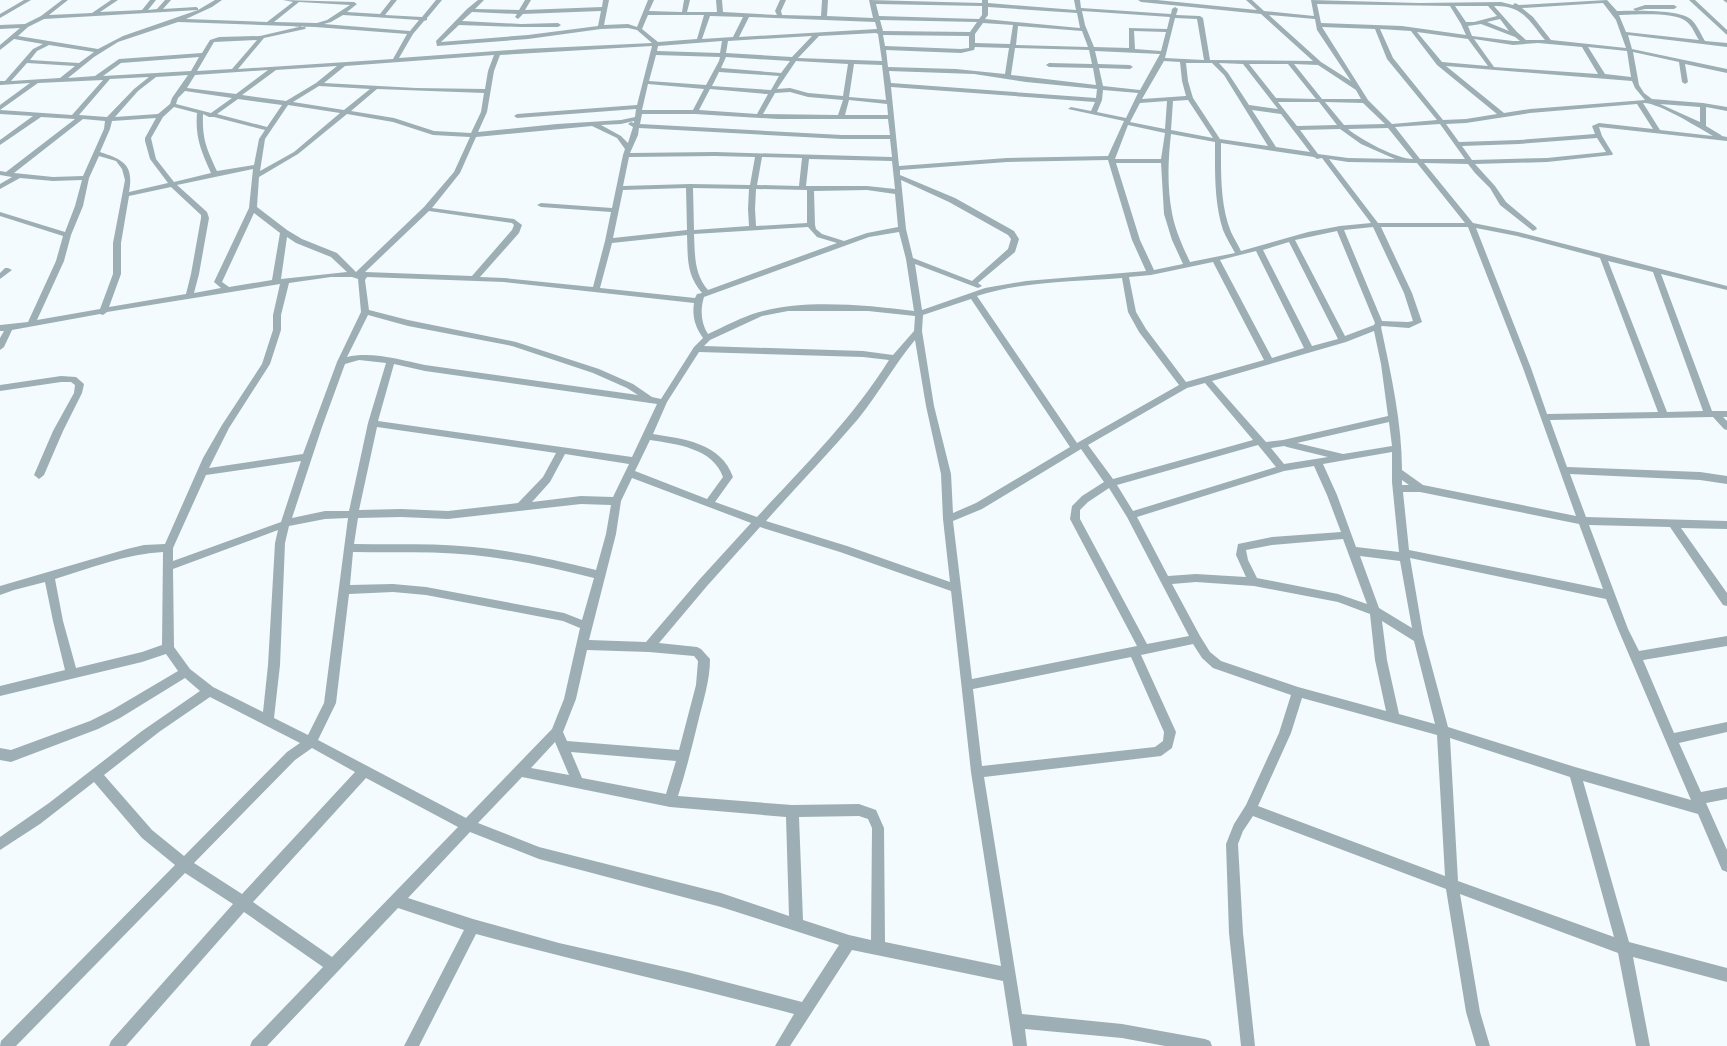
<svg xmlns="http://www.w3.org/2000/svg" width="1727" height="1046" font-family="Rubik,sans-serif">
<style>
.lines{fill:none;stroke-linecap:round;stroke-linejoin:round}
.minor{fill:#9dafb4;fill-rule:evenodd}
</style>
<rect width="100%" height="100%" fill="#f3fbfe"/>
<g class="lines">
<g class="minor">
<polygon points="24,0 31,0 0,18 0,14"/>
<path d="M62,0H68L49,15L92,13L111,0H118L100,12L142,10L150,0H156L148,10L157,9L165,0H171L163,9L196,7L198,8V10L215,0H222L212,7L186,19L267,22L293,2L283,0L354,2L357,4L347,12L380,14L391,0H397L385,15L422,17L436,0H442L427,18V20L424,21L413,34L399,58L524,49L652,43L637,30L628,28L601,29L528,39L437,46L436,41L467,9L478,0H484L475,9L519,10L525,0H531L525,10L602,7L603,0H609L604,25L628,24L637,27L648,0H654L649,11L682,12L684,0H690L687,12H717L716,0H722L723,12L777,15L775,11L780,0H786L781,11L782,15L821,16L822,0H828L827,16L873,18L869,0L982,3V0H988V3L1076,10L1074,0H1080L1081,8L1171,14L1172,9L1175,7L1178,9L1176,15L1200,16L1203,18L1210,60L1313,61L1261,14L1141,2L1138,0H1157L1257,10L1246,0H1252L1264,11L1314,16L1311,0L1419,3L1501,2L1513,5L1515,3L1519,5L1607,0L1617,11C1634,11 1674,9 1689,18C1696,22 1700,33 1705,41L1727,43V47L1628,35L1632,49L1727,69V73L1685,64L1688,82L1685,84L1682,82L1679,62L1633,52L1639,85L1644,93L1652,99L1703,103L1727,107V111L1706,107V126L1721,135L1722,136L1727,137V141L1599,127L1602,136L1613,154L1612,155L1547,162L1475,164L1495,186L1506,202L1536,227L1537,229L1533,231L1500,205L1490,188L1475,173L1468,164L1424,163L1473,223L1518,232L1727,286V290L1661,274L1712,411H1727V417H1723L1727,421V430L1724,429L1713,417L1550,420L1567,467L1700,472L1727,476V484L1700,480L1570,474L1586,517L1727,521V529L1681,528L1727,593V606L1723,605L1670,527L1589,525L1628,629L1639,651L1727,636V646L1643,660L1674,733L1727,722V732L1679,743L1701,792L1727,787V799L1706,803L1727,850V872L1722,870L1698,814L1583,781L1629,942L1727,968V982L1633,957L1650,1046H1636L1618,953L1460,894L1480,1012L1490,1046H1476L1466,1012L1446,889L1253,816L1243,831L1238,844L1243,933L1255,1046H1241L1229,933L1226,844L1234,824L1246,805L1279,733L1291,695L1213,668L1202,658L1193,644L1141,655L1176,732L1172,748L1161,756L984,777L1022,1014L1122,1024L1205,1039L1210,1041L1212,1046H1165L1122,1038L1025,1029L1027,1046H1013L1003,981L852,950L790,1046H775L794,1014C688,986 582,963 476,934L419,1046H404L464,930L398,908L267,1046H250L252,1041L323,967L244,912L126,1046H109L111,1041L233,904L185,873L16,1046H0L1,1041L175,865L142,838L94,782L40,824L0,850V837L49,803L142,731L200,691L185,678L120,718L98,729L11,762L0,760V748L11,750L90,721L112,710L178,671L166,654L142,662L0,696V686L65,670L53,621L45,582L14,590L0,595V586L127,549L144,545L165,544L203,458L222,425L262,364L273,330V315L280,284L107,312L103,315L100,314L12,330L4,347L0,350V338L4,331H0V325L28,322L56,261L63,236L0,216V212L65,232L75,206L82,180L53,181L20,178L0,189V184L12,177L0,175V171L6,172L75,119L41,117L0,145V140L33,116L0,114V110L72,115L103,80L38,83L0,110V105L30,83L0,85V81H5L33,49L43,44L14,39L0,50V45L20,28L0,29V25L25,24L41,16ZM299,2L350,5L327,20L317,23L274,22ZM1603,3L1616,20L1626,48L1551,40L1533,17L1522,8ZM876,4L982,6V15L979,19L879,16ZM1317,4L1450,6L1461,24L1466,35L1402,26L1321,23ZM1455,6H1488L1497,16L1474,22H1466ZM1494,6C1522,5 1529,20 1545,40H1526L1517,32ZM988,7L1077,13L1080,28L985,19L988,15ZM198,10L123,36L98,49L18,36L28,27L44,19ZM601,11L598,26L528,35L441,42L459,25L521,27H558L561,25L558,23L521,24L462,21L472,12L517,14L515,17L518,19L523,14ZM1082,11L1170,17L1167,29L1129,28V48L1094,47L1085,25ZM343,15L419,20L410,31L324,24L331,22ZM648,15H704L697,39L658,42L642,29ZM1269,15L1315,19L1317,30L1351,81L1321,62ZM1619,15C1634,15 1675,11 1687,22C1692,26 1695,34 1699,40L1626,32ZM710,16L743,17L733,37L702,39ZM749,17L875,22L877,29L739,37ZM1175,18L1197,19L1204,60L1165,58ZM1500,19L1509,31L1487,22ZM880,20L977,22L970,32L883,31ZM178,22L315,27L407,34L393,59L238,69L264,38L305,29L306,28L303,26L260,36L219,37L210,40L202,53L119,59L95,76L68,78L94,57L118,42ZM983,23L1013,25L1010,44L975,43V34ZM1481,24L1515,37L1520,41H1513L1472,36L1468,26ZM1018,26L1082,31L1088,47L1016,45ZM1322,27L1375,29L1387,59L1437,120L1392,124L1368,100ZM1380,29L1411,31L1437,65L1497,114L1466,119L1443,120L1393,58ZM1134,31L1166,32L1161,51L1135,49ZM1417,32L1468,39L1488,66L1442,62ZM876,33L878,34L882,61L798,58L819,36ZM883,35L969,36V48L961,49L885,46ZM812,36L792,57L726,53L728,41ZM1474,39L1513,45L1538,43L1582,47L1598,74L1494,67ZM257,40L232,69L197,71L214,42ZM722,41L720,53L657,51L658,46ZM49,45L94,52L79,63L30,60L37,51ZM652,46L637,105L517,114L514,116L517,118L636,109L635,117L621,120L557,124L478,132L487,112L494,71L500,55ZM975,47L1009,48L1005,74L956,69L888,67L886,50L961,53L974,50ZM1588,47L1627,51L1631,77L1605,74ZM1015,48L1089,50L1092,64L1049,63L1046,65L1049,67L1093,68L1096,85L1011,75ZM1095,51L1160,54L1140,90L1103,86L1099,68L1130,69L1133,67L1130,65L1098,64ZM494,55L488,71L485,89L416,88L324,83L345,66ZM656,55L720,57L719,61L706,85L649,81ZM199,57L191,71L103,76L121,63ZM726,57L790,61L781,73L721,68ZM796,61L848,64L843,96L808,93L790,88L777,89ZM1164,61L1180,62L1182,81L1186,96L1142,99ZM27,63L75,66L60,78L11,81ZM1186,63H1212L1224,75L1268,146L1220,139L1193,98L1188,81ZM1219,63L1243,64L1278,109L1249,105L1228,73ZM854,64L882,65L886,100L849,97ZM1249,64H1288L1316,99L1276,98ZM1294,64L1318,65L1356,90L1361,99H1322ZM337,66L316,83L286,101L242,95L276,70ZM1446,66L1632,81L1635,88L1645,100L1530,109L1504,113ZM268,70L236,94L187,88L195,75ZM889,71L974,74L1026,82L1097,89L1096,98L891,83ZM719,72L779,76L771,90L712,86ZM188,75L172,98L170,104L158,114L115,117L138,91L156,77ZM149,77L134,89L107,117L79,115L110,79ZM648,84L704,89L693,110H642ZM319,86L370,89L344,110L293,102ZM891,87L1095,102L1091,111L1071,107L1068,109L1124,121L1108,156L1007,158L899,166ZM377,89L484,93L481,112L471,133L434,131L394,118L351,111ZM710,89L766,94H768L757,114L699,110ZM1103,90L1138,93L1126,118L1097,112L1102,100ZM185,91L232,98L211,113L176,104L178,98ZM790,92L808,97L843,100L838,115L763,114L775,93ZM238,99L282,105L267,127L217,114ZM849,100L887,104L888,115H845ZM1188,100L1213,138L1171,130L1173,101ZM1167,101L1165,129L1130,122L1140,103ZM1278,102H1319L1337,125L1297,126ZM1325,102L1363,103L1385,124L1344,125ZM1643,103C1658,102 1699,128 1713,136L1660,130ZM1637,104L1653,129L1599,123L1592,126L1595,134L1519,140L1459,142L1446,124L1466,123L1530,113ZM1660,104L1700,107V122ZM288,105L340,113L294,152L260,171L265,139ZM174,107L197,113C195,137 201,151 211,173L174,182L156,159L151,138L163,117ZM1252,110L1281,114L1310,152L1276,147ZM203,114L209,117H214L265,130L259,139L254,165L217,171C207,149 202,140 203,114ZM347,114L393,122L433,135L470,137L454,172L424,207L356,272L337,253L302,239L287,230L257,207L259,177L298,154ZM642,114H695L778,119H888L890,135H842L640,124ZM156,118L145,138V141L150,159L168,183L129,192C134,165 124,160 100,152L110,129L112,121ZM83,119L105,121L104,129L83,176L53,177L14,173ZM634,121V123L631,122L628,124L633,127L628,143L621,136L601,125L621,124ZM1440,124L1465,159H1420L1395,127ZM1128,125L1165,133L1161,159H1115ZM592,126L617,138L625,149L623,155L612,208L541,203L537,205L541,207L611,212L605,241L593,287L504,278L480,277L519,233L522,225L514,219L432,208L460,173L476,137ZM639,128L842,139H890L892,157L715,152L630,153L638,135ZM1388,128L1413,159C1397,159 1361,140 1348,129ZM1340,129L1361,144L1395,159L1348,158L1318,154L1300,130ZM1171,134L1215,142C1215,171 1214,202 1223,230C1226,238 1231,245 1235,253L1190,262C1183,247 1175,230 1172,213C1167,187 1168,160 1171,134ZM1597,138L1606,152L1547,158L1472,160L1462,146L1519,144ZM1221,143L1314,157L1317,159L1322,158L1371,223L1340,226L1308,232L1241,251C1238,245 1234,238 1231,232C1220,205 1221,172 1221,143ZM99,156L116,161L122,169L125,180L113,243V274L100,309L37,320L64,261L71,235L83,206L89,178ZM715,156L755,157L750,185L690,184L623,186L629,157ZM762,157L802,158L799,186L757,185ZM809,159L892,161L895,189L867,186H806ZM1329,159L1348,162L1417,163L1465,223H1378ZM1108,160L1132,240L1146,271L1026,281L985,288L922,310L915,264L978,288L982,286L978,283L1015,252L1019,239L1014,231L955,198L900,175V170L1007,162ZM1116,163H1161L1164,214L1172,240L1183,264L1154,270L1140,240ZM253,169L249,208L214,282L221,288L194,293L199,274L209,218L207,212L177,185ZM901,180L949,202L1008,235L1011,239L1008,249L972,281L913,258L906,229ZM171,187L201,215V218L191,274L186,294L109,307L121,274V243L129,196ZM686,188L687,230L613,238L623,190ZM693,188L749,189L748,209L749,226L694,230ZM756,189L807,190V223L756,226L755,209ZM867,190L895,194L898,227L867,233L844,241L822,234L816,229L815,225L814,191ZM429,211L512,223L514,225L512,230L472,276L365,272ZM254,213L280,233L272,280L229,287L222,282ZM808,227L817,237L837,243L708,290C694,274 695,255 694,234ZM1373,227L1404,293L1413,321L1408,322L1382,321L1344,230ZM1381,227H1468L1523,368L1576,516L1423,485L1402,470C1402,423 1391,374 1381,327L1382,326L1409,328L1422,322L1412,293ZM1476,228L1517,236L1600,258L1658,412L1547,414L1531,368ZM1337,231L1375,323L1374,325L1345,336L1295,240ZM899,232L906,259L914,311C867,305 805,299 759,312C742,317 725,326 708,334C701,323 700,310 704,297L869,237ZM687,235C688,258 686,274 702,293L697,294L695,298L600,288L612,243ZM287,237L296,243L331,257L347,272L281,279ZM1289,242L1338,339L1312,346L1263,250ZM1256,251L1304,348L1272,358L1220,260ZM1608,261L1653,272L1703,411L1667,412ZM1213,262L1264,360L1186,382L1146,329L1136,312L1129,277L1151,275ZM331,277H352L358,279L361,312L337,362L303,454L209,468L229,428L270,364L281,330V315L289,283ZM367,277L504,282L694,303C692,316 695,327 703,338L694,347L661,399L652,397L633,384L599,369L516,342L408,320L369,310L365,280ZM1122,278L1128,312L1139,332L1179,385L1077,443L977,296C1023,281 1074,282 1122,278ZM971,299L1070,447L976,503L953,513L951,474L934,406L922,331L923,315ZM788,311H868L915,316L914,331L893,355L863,351L704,346L710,340L762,316ZM368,315L408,326L512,346L593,373L627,388L638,395L425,365C401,360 372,351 347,357ZM1374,331L1381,364L1388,416L1283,440L1266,442L1212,381L1346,342ZM915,340L926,406L941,474L943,519L950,582L847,546L766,521C796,487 828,454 858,419C879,393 894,365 915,340ZM699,352L863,357L889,360C853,418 803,467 757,517L715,502L733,477C721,443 684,439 653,434L667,402ZM359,360L386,363L368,423L349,511H325L292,518L322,427L345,364ZM394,364L425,371L657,404L632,457L378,421ZM1205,383L1253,440L1113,479L1088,445L1187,388ZM1389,422L1392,446L1343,454L1297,443ZM377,427L556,453L543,477L518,503L448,511L401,509L359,510ZM650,440C676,444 713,448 723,477L707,499L635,471ZM1258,445L1276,467L1133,511L1117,485ZM1284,446L1287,447L1328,457L1284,464L1271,448ZM1081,449L1104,482L1082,496L1072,506L1070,519L1137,646L972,679L953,521L982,509ZM1392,452V482L1399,552L1356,547L1337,495L1323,464ZM565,454L629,464L613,497L581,496L532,502L550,482ZM301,461L281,522L173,561V548L206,475ZM1314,466L1327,495L1341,532L1272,537L1238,544L1236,555L1246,577L1196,574L1168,576L1137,517L1284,471ZM632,478L751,523L699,580L646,642L589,640L616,534L621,501ZM1402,480L1409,485H1402ZM1109,488L1127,517L1189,636L1147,644L1080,519V510L1088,502ZM1403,492H1420L1579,524L1603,589L1409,550ZM581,504L611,505L606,534L596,570C556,560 515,551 473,547C434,543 394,545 354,544L358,518L401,517L448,519ZM348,518L324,703L308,735L274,718L280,665L285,543L289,526L325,519ZM760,527L840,552L951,591L971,772L1001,966L885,942L884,828L876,810L859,804L792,805L678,796C686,771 692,747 698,722C703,701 710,681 710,659L701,649L697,647L659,643L707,586ZM278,530L275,543L268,665L263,712L213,687L190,669L174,647L173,569ZM1343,539L1367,604L1338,594L1257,578L1248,560L1246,550L1272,545ZM163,552L162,645L142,652L76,668L63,621L55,579C90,568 126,554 163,552ZM353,552C393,553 433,551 473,555C514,559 554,568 594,578L582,620L564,613L426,587L393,584L350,585ZM1360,556L1400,561L1412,628L1379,608ZM1410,558L1606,599L1618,629L1691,800L1575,767L1448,727L1423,634ZM1196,582L1254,586L1338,602L1370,614L1375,660L1386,711L1298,687L1221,661L1210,652L1200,636L1172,584ZM393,592L426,595L563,621L580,628L564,699L552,729L466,818L318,740L336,703L349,594ZM1382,621L1414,641L1435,724L1399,714L1387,660ZM587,650L649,652L694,656L698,661L696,685L679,750L567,741L563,732L576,699ZM1131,657L1164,732L1163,741L1155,747L982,766L973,689ZM210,697L300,743L287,752L184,856L152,830L104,775L159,732ZM1302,698L1437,735L1445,876L1258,806L1291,733ZM1450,738L1570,777L1614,937L1458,881ZM555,742L569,775L531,768ZM312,748L355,772L242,894L194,863L295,760ZM571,752L676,761L666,794L582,778ZM522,777L670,807L786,817L789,916L721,893L539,847L478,823ZM366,778L458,827L332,957L253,902ZM859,816L868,819L872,828L871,940L849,935L803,920L799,817ZM470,832L539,859L721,907L839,945L802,1002L687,972L559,943L473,919L408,898Z"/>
<polygon points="1689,0 1695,0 1727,30 1727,35"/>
<polygon points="1723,0 1727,0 1727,3"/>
<polygon points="1645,5 1674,5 1677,7 1674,9 1645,9 1636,11 1633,9"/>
<polygon points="5,268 8,268 12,270 0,279 0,273"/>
<polygon points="61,376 76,377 84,384 82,393 63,431 44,475 39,479 34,475 53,431 74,393 75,385 71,382 61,382 0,391 0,385"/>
</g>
</g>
</svg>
